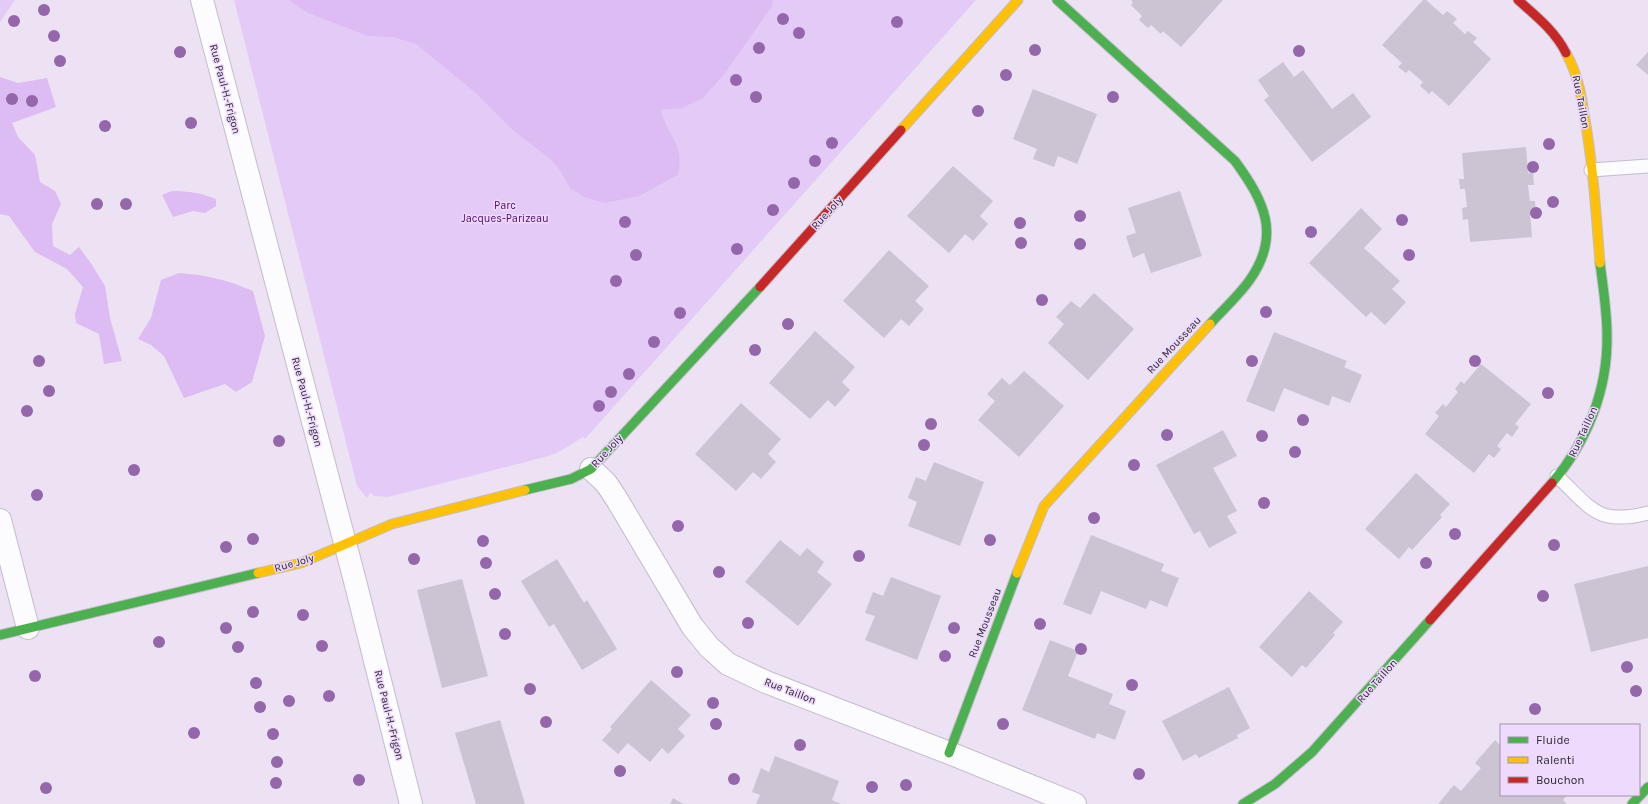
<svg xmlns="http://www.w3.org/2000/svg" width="1648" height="804" font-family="Karla,sans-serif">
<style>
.green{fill:#e4cbf7}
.forest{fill:#dcbcf2}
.building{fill:#ccc4d2}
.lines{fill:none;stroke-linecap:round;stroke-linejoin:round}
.lane-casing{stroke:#c4bcca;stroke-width:15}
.street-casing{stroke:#c4bcca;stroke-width:24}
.fast-casing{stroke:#c4bcca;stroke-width:11}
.slow-casing{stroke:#c4bcca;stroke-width:11}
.jam-casing{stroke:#c4bcca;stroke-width:11}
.lane{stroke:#fcfbfd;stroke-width:13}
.street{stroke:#fcfbfd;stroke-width:22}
.fast{stroke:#4caf50;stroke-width:9}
.slow{stroke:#ffc107;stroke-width:9}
.jam{stroke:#c62828;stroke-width:9}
.tree{fill:#9367a9}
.labels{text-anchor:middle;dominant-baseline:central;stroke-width:3;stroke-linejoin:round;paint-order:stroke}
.street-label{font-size:11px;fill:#2c2532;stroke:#eddafc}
.park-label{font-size:11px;fill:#4b026b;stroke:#eddafc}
</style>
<rect width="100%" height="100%" fill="#ece2f4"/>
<g class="green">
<polygon points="0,0 15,0 0,22"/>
<polygon points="234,0 976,0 585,439 583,437 557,453 545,457 388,497 375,496 370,493 367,498 357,486"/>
</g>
<g class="forest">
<path d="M289,0H773L772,6L725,73L703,98L682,108L661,110C667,137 685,142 678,175L639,196L605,203L586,198L570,188L560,170L549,158L514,131L478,95L416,44L393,37L368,36L308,13Z"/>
<polygon points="0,77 18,83 47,78 56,107 12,123 18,137 35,155 40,182 55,191 61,204 52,224 53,246 70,255 79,247 92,265 105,286 110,318 122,361 104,364 99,334 76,323 75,314 83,287 67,269 35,252 9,216 0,214"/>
<path d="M172,191C188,191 201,193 216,199V206L205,213L193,211L173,217L162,195Z"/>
<path d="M179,273C208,275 227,280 253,291L265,336L252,382L236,392L225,384L184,398L164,356L151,345L138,339L151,318L161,280Z"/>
</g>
<g class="building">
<polygon points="1131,0 1223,0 1181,47 1163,31 1161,34 1151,25 1148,28 1139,20 1142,16 1131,5 1133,2"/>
<polygon points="1423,0 1426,0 1443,15 1447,11 1457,19 1453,23 1465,34 1468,31 1477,38 1473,42 1491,59 1449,106 1432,91 1429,94 1420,86 1423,82 1409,70 1406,73 1398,67 1402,63 1382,45"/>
<polygon points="1648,52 1648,75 1636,65"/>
<polygon points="1283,62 1294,77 1303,70 1332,109 1353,93 1371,117 1312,162 1264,100 1269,96 1258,80"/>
<polygon points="1033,89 1097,114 1077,164 1058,156 1054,167 1033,159 1037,149 1013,139"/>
<polygon points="1526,147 1528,173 1533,172 1534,185 1528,185 1530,201 1535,201 1536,212 1530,212 1532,237 1470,242 1468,219 1463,220 1462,208 1467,207 1465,189 1460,189 1459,179 1464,179 1462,153"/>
<polygon points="953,166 993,201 980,216 988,224 973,241 965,234 949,253 907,216"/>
<polygon points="1180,191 1202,256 1151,273 1144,253 1133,258 1126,236 1136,233 1128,208"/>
<polygon points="1361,208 1382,229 1364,248 1400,281 1392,289 1406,302 1385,325 1371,312 1366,317 1309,263"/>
<polygon points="889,250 929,286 915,301 924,309 909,326 901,319 884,338 843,301"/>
<polygon points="1094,293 1134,329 1088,380 1048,343 1064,324 1056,317 1071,301 1080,308"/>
<polygon points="815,331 855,367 842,382 850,390 835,407 828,400 810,419 769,383"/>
<polygon points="1274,332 1347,361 1344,367 1362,375 1350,403 1332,396 1329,406 1284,388 1274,412 1246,401"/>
<polygon points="1481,364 1531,404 1515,424 1519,427 1512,437 1507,433 1497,446 1501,449 1494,458 1489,454 1474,473 1425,434 1439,416 1435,413 1443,404 1446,407 1458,392 1455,389 1461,381 1464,384"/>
<polygon points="1024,371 1064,406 1019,457 978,420 995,401 987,394 1002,378 1010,385"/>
<polygon points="741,403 781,439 768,454 776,462 761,479 753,472 736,491 695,454"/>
<polygon points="1223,430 1237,456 1213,468 1237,511 1227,516 1237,533 1209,548 1200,531 1194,534 1156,465"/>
<polygon points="934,462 984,482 960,546 908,526 917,502 908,498 916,477 926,481"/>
<polygon points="1416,473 1450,504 1440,515 1442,517 1412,550 1409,547 1399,559 1365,529"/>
<polygon points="1091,535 1164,564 1161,571 1179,578 1167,607 1150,600 1146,609 1101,591 1091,615 1063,604"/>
<polygon points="780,540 800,556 807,548 824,562 817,572 832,584 798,626 745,582"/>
<polygon points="557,559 584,603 587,600 617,649 582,670 554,624 549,627 521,581"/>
<polygon points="1648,566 1648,638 1591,652 1574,584"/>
<polygon points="891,577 941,596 917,660 865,640 875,616 865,613 873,592 883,596"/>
<polygon points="462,579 488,676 442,688 417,590"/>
<polygon points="1309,591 1343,622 1333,633 1335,635 1306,668 1302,665 1292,677 1259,647"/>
<polygon points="1050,640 1078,651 1068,676 1113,694 1109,704 1126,711 1115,740 1097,733 1095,739 1022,710"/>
<polygon points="651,680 691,715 678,729 685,736 668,754 662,748 650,762 628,743 618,754 602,740 612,729 610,727"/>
<polygon points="1229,687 1250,728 1237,735 1238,738 1199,758 1196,754 1183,761 1162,721"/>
<polygon points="500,720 525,804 476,804 455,733"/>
<polygon points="1495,740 1501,746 1501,795 1567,795 1563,800 1567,804 1438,804 1454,785 1461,791 1481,768 1475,763"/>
<polygon points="775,756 839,781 832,800 841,804 756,804 760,795 752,792 761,768 769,772"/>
<polygon points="673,798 680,802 683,804 670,804"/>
</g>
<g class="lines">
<g class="lane-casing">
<g id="lane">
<polyline points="1591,170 1648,166"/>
<path d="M1557,476C1591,508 1597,526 1648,513"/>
</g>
</g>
<g class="street-casing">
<g id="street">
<polyline points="202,0 355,581 411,804"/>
<polyline points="591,469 606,483 616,498 692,626 709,647 728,664 766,682 957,756 1075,804"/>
<polyline points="0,520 28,628"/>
</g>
</g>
<g class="fast-casing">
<g id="fast">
<path d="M1057,0L1235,161C1264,201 1282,235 1249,281C1238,296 1223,310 1210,324"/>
<path d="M1552,483C1587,442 1608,390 1607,335C1607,311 1603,287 1600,263"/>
<polyline points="525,490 571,479 591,469 760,287"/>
<polyline points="0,635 258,573"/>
<polyline points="949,753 1017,573"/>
<polyline points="1243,804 1275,784 1312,752 1430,620"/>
<polyline points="1632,804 1648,787"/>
</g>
</g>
<g class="slow-casing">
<g id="slow">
<path d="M1566,53C1577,73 1581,92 1584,114C1593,163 1596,213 1600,263"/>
<polyline points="901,130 1018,0"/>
<polyline points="258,573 301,563 392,524 525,490"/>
<polyline points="1017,573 1044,506 1210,324"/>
</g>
</g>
<g class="jam-casing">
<g id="jam">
<path d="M1518,0C1536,16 1555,31 1566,53"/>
<polyline points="760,287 901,130"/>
<polyline points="1430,620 1552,483"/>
</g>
</g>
<use href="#lane" class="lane"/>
<use href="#street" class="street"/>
<use href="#fast" class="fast"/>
<use href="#slow" class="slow"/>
<use href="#jam" class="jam"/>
</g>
<g class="tree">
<circle cx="44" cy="10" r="6"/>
<circle cx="783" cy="19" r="6"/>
<circle cx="14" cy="21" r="6"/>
<circle cx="897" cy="22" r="6"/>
<circle cx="799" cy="33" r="6"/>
<circle cx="54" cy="36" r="6"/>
<circle cx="759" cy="48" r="6"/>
<circle cx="1035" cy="50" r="6"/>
<circle cx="1299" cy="51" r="6"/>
<circle cx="180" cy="52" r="6"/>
<circle cx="60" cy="61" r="6"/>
<circle cx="1006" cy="75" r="6"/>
<circle cx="736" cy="80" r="6"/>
<circle cx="756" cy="97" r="6"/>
<circle cx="1113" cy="97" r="6"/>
<circle cx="12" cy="99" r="6"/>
<circle cx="32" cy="101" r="6"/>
<circle cx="978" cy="111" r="6"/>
<circle cx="191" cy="123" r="6"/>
<circle cx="105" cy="126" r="6"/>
<circle cx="832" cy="143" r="6"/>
<circle cx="1549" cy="144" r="6"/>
<circle cx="815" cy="161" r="6"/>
<circle cx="1533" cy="167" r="6"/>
<circle cx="794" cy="183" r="6"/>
<circle cx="1553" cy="202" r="6"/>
<circle cx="97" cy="204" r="6"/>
<circle cx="126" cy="204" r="6"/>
<circle cx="773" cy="210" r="6"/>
<circle cx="1536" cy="213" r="6"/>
<circle cx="1080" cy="216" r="6"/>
<circle cx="1402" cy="220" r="6"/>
<circle cx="625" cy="222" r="6"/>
<circle cx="1020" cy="223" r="6"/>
<circle cx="1311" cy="232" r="6"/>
<circle cx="1021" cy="243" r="6"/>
<circle cx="1080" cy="244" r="6"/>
<circle cx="737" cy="249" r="6"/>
<circle cx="636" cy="255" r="6"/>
<circle cx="1409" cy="255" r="6"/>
<circle cx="616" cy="281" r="6"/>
<circle cx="1042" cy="300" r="6"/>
<circle cx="1266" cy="312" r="6"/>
<circle cx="680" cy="313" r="6"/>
<circle cx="788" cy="324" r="6"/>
<circle cx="654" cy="342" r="6"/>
<circle cx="755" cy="350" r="6"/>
<circle cx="39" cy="361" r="6"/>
<circle cx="1252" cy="361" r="6"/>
<circle cx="1475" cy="361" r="6"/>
<circle cx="629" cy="374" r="6"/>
<circle cx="49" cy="391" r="6"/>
<circle cx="611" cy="392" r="6"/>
<circle cx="1548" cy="393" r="6"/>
<circle cx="599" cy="406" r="6"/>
<circle cx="27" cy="411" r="6"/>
<circle cx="1303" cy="420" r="6"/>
<circle cx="931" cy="424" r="6"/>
<circle cx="1167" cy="435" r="6"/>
<circle cx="1262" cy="436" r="6"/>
<circle cx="279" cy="441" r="6"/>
<circle cx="924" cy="445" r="6"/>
<circle cx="1295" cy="452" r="6"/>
<circle cx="1134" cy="465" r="6"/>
<circle cx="134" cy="470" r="6"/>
<circle cx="37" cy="495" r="6"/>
<circle cx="1264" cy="503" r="6"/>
<circle cx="1094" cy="518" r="6"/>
<circle cx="678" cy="526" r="6"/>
<circle cx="1455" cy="534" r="6"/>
<circle cx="253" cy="539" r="6"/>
<circle cx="990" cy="540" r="6"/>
<circle cx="483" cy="541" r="6"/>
<circle cx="1554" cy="545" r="6"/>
<circle cx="226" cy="547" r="6"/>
<circle cx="859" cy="556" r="6"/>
<circle cx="414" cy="559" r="6"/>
<circle cx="486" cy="563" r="6"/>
<circle cx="1426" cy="563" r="6"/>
<circle cx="719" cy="572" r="6"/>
<circle cx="495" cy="594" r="6"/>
<circle cx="1543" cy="596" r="6"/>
<circle cx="253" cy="612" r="6"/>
<circle cx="303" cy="615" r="6"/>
<circle cx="748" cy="623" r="6"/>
<circle cx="1040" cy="624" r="6"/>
<circle cx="226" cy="628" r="6"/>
<circle cx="954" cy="628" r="6"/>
<circle cx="505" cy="634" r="6"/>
<circle cx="159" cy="642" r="6"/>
<circle cx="322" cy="646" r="6"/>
<circle cx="238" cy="647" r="6"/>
<circle cx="1081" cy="649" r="6"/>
<circle cx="945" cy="656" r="6"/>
<circle cx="1627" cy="667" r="6"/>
<circle cx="677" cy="672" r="6"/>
<circle cx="35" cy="676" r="6"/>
<circle cx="256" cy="683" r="6"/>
<circle cx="1132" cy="685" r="6"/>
<circle cx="530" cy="689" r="6"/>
<circle cx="1636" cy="691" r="6"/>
<circle cx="329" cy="696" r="6"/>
<circle cx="289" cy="701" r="6"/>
<circle cx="713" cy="703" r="6"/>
<circle cx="260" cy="707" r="6"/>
<circle cx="1535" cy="709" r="6"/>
<circle cx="546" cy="722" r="6"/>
<circle cx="716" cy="724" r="6"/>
<circle cx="1003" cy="724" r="6"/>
<circle cx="194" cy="733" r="6"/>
<circle cx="273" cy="734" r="6"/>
<circle cx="800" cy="745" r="6"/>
<circle cx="277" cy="762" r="6"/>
<circle cx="620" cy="771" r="6"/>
<circle cx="1139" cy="774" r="6"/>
<circle cx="734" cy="779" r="6"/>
<circle cx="359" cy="780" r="6"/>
<circle cx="276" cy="783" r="6"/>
<circle cx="906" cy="785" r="6"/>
<circle cx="872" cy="787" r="6"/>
<circle cx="46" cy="788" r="6"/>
</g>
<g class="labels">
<g class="street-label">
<text transform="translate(225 89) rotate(75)">Rue Paul-H.-Frigon</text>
<text transform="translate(1581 102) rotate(79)">Rue Taillon</text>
<text transform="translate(827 213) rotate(-48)">Rue Joly</text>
<text transform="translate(1174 345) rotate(-47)">Rue Mousseau</text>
<text transform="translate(307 402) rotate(75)">Rue Paul-H.-Frigon</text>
<text transform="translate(1583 432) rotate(-65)">Rue Taillon</text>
<text transform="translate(607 451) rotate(-47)">Rue Joly</text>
<text transform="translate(294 563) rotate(-16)">Rue Joly</text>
<text transform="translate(985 623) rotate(-69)">Rue Mousseau</text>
<text transform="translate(1377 681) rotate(-48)">Rue Taillon</text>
<text transform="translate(790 691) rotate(21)">Rue Taillon</text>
<text transform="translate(389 715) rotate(76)">Rue Paul-H.-Frigon</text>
</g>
<g class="park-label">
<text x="505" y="205">Parc<tspan x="505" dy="13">Jacques-Parizeau</tspan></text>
</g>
</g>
<rect x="1500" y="724" width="140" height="72" fill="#eddafc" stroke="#a092ab"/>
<rect x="1508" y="737" width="20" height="6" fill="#4caf50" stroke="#a092ab"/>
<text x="1536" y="744" font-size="12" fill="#2c2532">Fluide</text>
<rect x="1508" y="757" width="20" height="6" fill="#ffc107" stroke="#a092ab"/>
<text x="1536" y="764" font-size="12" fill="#2c2532">Ralenti</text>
<rect x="1508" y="777" width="20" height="6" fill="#c62828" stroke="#a092ab"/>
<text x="1536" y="784" font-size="12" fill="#2c2532">Bouchon</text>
</svg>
